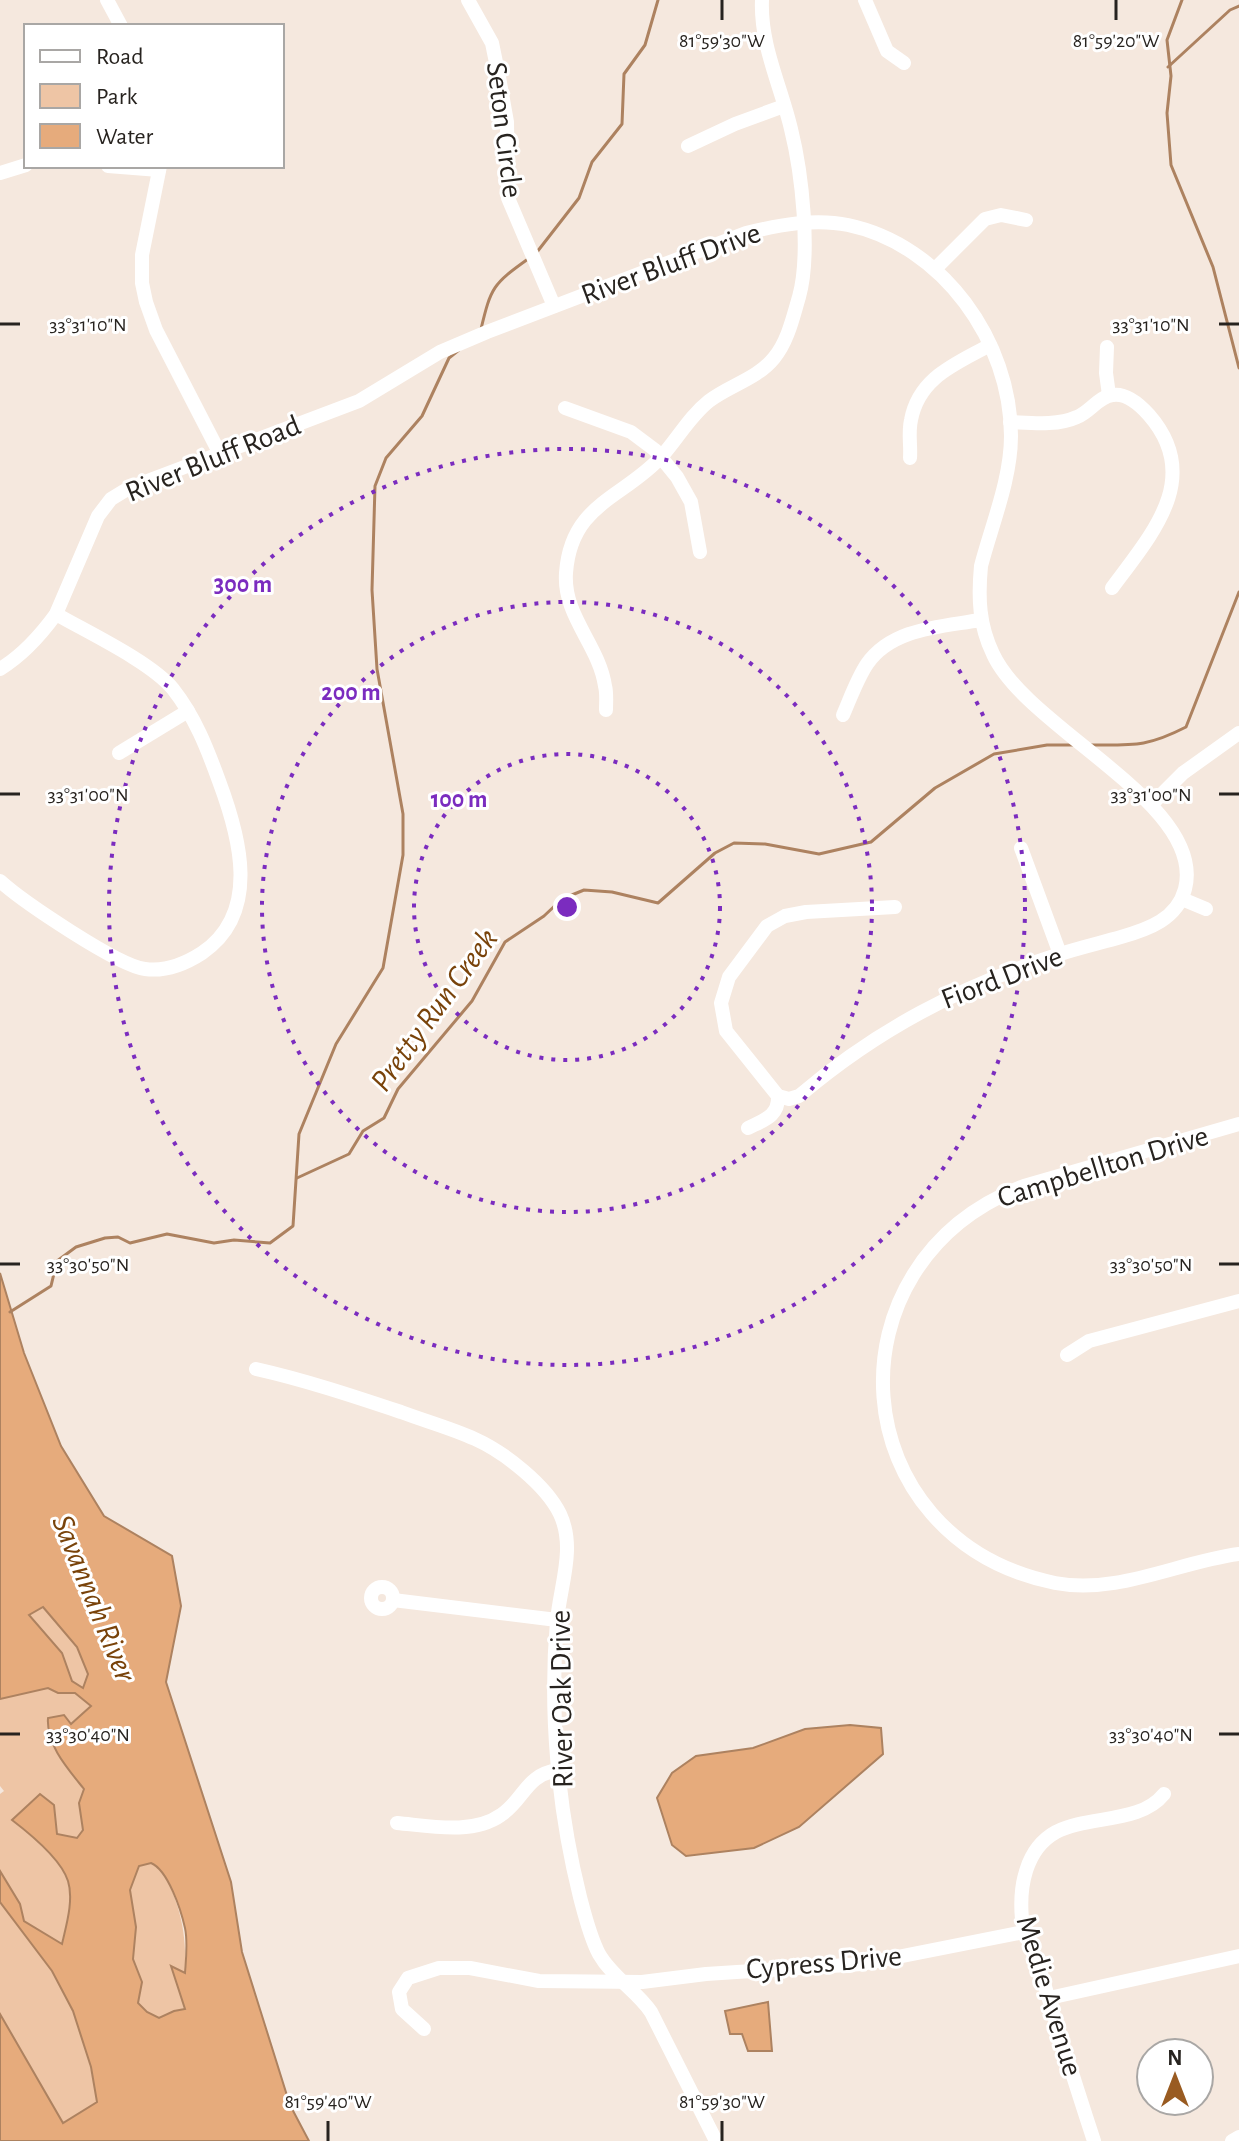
<svg xmlns="http://www.w3.org/2000/svg" width="1239" height="2141" font-family="'Alegreya Sans',sans-serif">
<style>
.green{fill:#eec5a5}
.water{fill:#e6ab7c;stroke:#ad8260;stroke-width:2;fill-rule:evenodd}
.lines{fill:none;stroke-linecap:round;stroke-linejoin:round}
.stream{stroke:#ad8260;stroke-width:3}
.minor{stroke:#fff;stroke-width:14}
.ticks{fill:none;stroke:#27231f;stroke-width:3}
.ring{fill:none;stroke:#7b2cbf;stroke-width:4;stroke-dasharray:4 8}
.labels{text-anchor:middle;dominant-baseline:central;stroke-width:6;stroke-linejoin:round;paint-order:stroke}
.street-label{font-size:30px;fill:#27231f;stroke:#fff}
.water-label{font-size:32px;font-style:italic;fill:#79430a;stroke:#fff}
.ticks-label{font-size:20px;text-anchor:middle;fill:#27231f;stroke:#fff;stroke-width:6;stroke-linejoin:round;paint-order:stroke}
.centre{fill:#7b2cbf;stroke:#fff;stroke-width:4}
.ring-label{font-size:24px;text-anchor:middle;font-weight:bold;fill:#7b2cbf;stroke:#fff;stroke-width:6;stroke-linejoin:round;paint-order:stroke}
</style>
<rect width="100%" height="100%" fill="#f5e8de"/>
<g class="green">
<polygon points="43,1606 77,1647 89,1674 83,1688 72,1681 62,1653 28,1615"/>
<path d="M48,1688L58,1693H75L92,1706L71,1725L47,1728L53,1745L85,1789L79,1803L84,1829L78,1838L57,1834L54,1805L35,1800L12,1820C29,1833 62,1860 68,1881C74,1900 66,1926 61,1945L24,1921L20,1904L0,1871V1794L4,1791L0,1786V1699Z"/>
<path d="M151,1863L161,1867C180,1904 187,1932 185,1974L172,1966C174,1982 182,1994 185,2009L174,2011L159,2018L147,2012L138,2003L142,1982L133,1959L136,1927L130,1890L139,1866Z"/>
<path d="M0,1902C16,1926 38,1948 53,1972C77,2012 90,2057 97,2102L63,2124L0,2014Z"/>
</g>
<g class="water">
<path d="M0,1273L24,1353L61,1446L104,1516L172,1556L181,1606L166,1682L231,1882L242,1952L290,2105L309,2141H0V2014L63,2123L97,2102L91,2067L73,2011L52,1971L0,1902V1871L20,1904L24,1921L62,1944C66,1926 74,1900 68,1881C61,1859 29,1833 12,1820L40,1794L54,1805L57,1834L77,1838L83,1830L79,1803L84,1789C68,1769 46,1745 48,1718L64,1715L71,1724L91,1706L75,1693H58L48,1688L0,1699ZM43,1607L77,1647L88,1674L83,1688L72,1681L62,1653L29,1615ZM151,1863C168,1870 181,1910 185,1928C188,1942 186,1959 185,1973L171,1966L185,2009L174,2011L159,2018L147,2012L138,2003L142,1982L133,1959L136,1927L130,1890L139,1866Z"/>
<polygon points="850,1725 881,1728 883,1754 799,1827 754,1848 686,1856 672,1845 657,1798 672,1773 696,1756 753,1748 805,1729"/>
<polygon points="768,2002 772,2051 748,2051 742,2034 730,2034 725,2011"/>
</g>
<g class="lines">
<g class="stream">
<polyline points="1182,0 1167,40 1171,76 1167,113 1171,165 1213,267 1239,368"/>
<polyline points="1168,67 1230,10 1239,6"/>
<polyline points="537,252 579,198 592,162 622,124 624,74 645,45 658,0"/>
<path d="M481,329C491,287 493,284 528,259"/>
<path d="M1091,745C1134,745 1147,747 1186,727L1239,592"/>
<polyline points="297,1178 349,1154 363,1131 384,1118 398,1089 472,1001 505,942 544,916 562,899 584,890 612,892 658,903 715,853 734,843 765,844 819,854 871,842 935,788 994,754 1047,745 1075,745"/>
<polyline points="10,1312 51,1286 57,1261 76,1247 105,1238 118,1237 130,1243 167,1234 214,1243 234,1240 270,1243 293,1226 299,1134 336,1044 383,968 403,855 403,814 377,669 372,590 375,486 386,458 422,416 449,358 459,350"/>
</g>
<g class="minor">
<polyline points="107,0 121,26"/>
<polyline points="468,0 492,43 499,77 507,122 508,198 554,306"/>
<polyline points="865,0 887,51 904,63"/>
<polyline points="688,146 735,124 784,106"/>
<polyline points="108,166 159,170"/>
<polyline points="160,166 142,255 142,283 146,302 156,330 220,454"/>
<polyline points="0,173 26,165"/>
<polyline points="935,269 985,219 1001,215 1026,220"/>
<polyline points="1107,347 1106,373 1109,395"/>
<polyline points="565,408 631,432 655,450 677,477 691,502 700,552"/>
<path d="M1010,422C1032,423 1057,426 1077,417C1090,412 1099,396 1113,395C1127,393 1140,405 1149,415C1204,478 1151,535 1112,588"/>
<path d="M910,458C911,445 908,433 911,420C919,377 956,364 990,345"/>
<path d="M0,669C23,655 40,636 56,614L98,516L111,499L129,488L359,401L440,352L487,332L746,233C779,225 815,218 848,225C943,245 1011,342 1011,436C1011,479 992,524 981,566C978,598 979,625 993,654C1027,729 1207,804 1185,889C1177,919 1149,929 1121,937C1100,943 1078,948 1057,955C959,987 878,1029 799,1096L789,1099L778,1096"/>
<path d="M606,710C606,702 607,693 605,686C599,645 563,616 566,573C571,503 624,498 662,456C678,438 690,416 709,401C730,385 757,379 774,358C788,341 793,317 799,297C811,254 802,173 791,129C781,86 760,45 762,0"/>
<path d="M843,715C850,699 857,679 867,664C892,628 941,627 980,620"/>
<polyline points="119,753 188,711"/>
<polyline points="1152,804 1183,773 1239,733"/>
<polyline points="1021,848 1060,954"/>
<path d="M0,881C22,901 118,966 145,969C166,972 185,964 202,953C261,913 240,837 219,781C207,748 195,717 173,689C151,662 87,632 56,614"/>
<polyline points="1182,899 1206,909"/>
<polyline points="778,1096 726,1031 721,1003 729,977 767,926 785,916 806,912 895,907"/>
<path d="M1239,1124L1024,1186C822,1263 841,1539 1055,1583C1117,1595 1178,1562 1239,1554"/>
<path d="M748,1128C764,1120 779,1116 778,1096"/>
<polyline points="1067,1355 1089,1341 1239,1301"/>
<path d="M256,1369C305,1380 353,1396 401,1412C425,1421 451,1428 475,1439C504,1452 546,1485 560,1514C576,1548 560,1586 557,1621C549,1712 558,1809 580,1897C585,1916 590,1937 599,1954C612,1977 637,1991 651,2012L716,2141"/>
<circle cx="382" cy="1598" r="11"/>
<polyline points="393,1600 557,1620"/>
<path d="M397,1823C430,1826 473,1835 501,1815C525,1799 525,1775 558,1770"/>
<polyline points="1049,1998 1239,1956"/>
<polyline points="424,2029 402,2009 399,1992 408,1978 439,1968 470,1968 539,1981 642,1982 706,1974 862,1964 1024,1932"/>
<path d="M1094,2141C1076,2086 1059,2032 1042,1977C1036,1957 1025,1939 1022,1919C1019,1888 1025,1849 1056,1832C1089,1815 1140,1824 1164,1794"/>
<polyline points="1232,2141 1239,2137"/>
</g>
</g>
<path class="ticks" d="M722,0V20M1116,0V20M0,324H20M1219,324H1239M0,794H20M1219,794H1239M0,1264H20M1219,1264H1239M0,1734H20M1219,1734H1239M328,2121V2141M722,2121V2141"/>
<g class="ring">
<circle cx="567" cy="907" r="153"/>
<circle cx="567" cy="907" r="305"/>
<circle cx="567" cy="907" r="458"/>
</g>
<g class="labels">
<g class="street-label">
<text transform="translate(504 130) rotate(83)">Seton Circle</text>
<text transform="translate(671 264) rotate(-20)">River Bluff Drive</text>
<text transform="translate(213 459) rotate(-22)">River Bluff Road</text>
<text transform="translate(1002 978) rotate(-21)">Fiord Drive</text>
<text transform="translate(1103 1167) rotate(-17)">Campbellton Drive</text>
<text transform="translate(562 1699) rotate(-91)">River Oak Drive</text>
<text transform="translate(824 1963) rotate(-5)">Cypress Drive</text>
<text transform="translate(1049 1996) rotate(73)">Medie Avenue</text>
</g>
<g class="water-label">
<text transform="translate(434 1010) rotate(-54)">Pretty Run Creek</text>
<text transform="translate(94 1598) rotate(68)">Savannah River</text>
</g>
</g>
<g class="ticks-label">
<text x="722" y="47">81°59'30"W</text>
<text x="1116" y="47">81°59'20"W</text>
<text x="88" y="331">33°31'10"N</text>
<text x="1151" y="331">33°31'10"N</text>
<text x="88" y="801">33°31'00"N</text>
<text x="1151" y="801">33°31'00"N</text>
<text x="88" y="1271">33°30'50"N</text>
<text x="1151" y="1271">33°30'50"N</text>
<text x="88" y="1741">33°30'40"N</text>
<text x="1151" y="1741">33°30'40"N</text>
<text x="328" y="2108">81°59'40"W</text>
<text x="722" y="2108">81°59'30"W</text>
</g>
<circle cx="567" cy="907" r="12" class="centre"/>
<g class="ring-label">
<text x="243" y="592">300 m</text>
<text x="351" y="700">200 m</text>
<text x="459" y="807">100 m</text>
</g>
<rect x="24" y="24" width="260" height="144" fill="#ffffff" stroke="#a9a7a5" stroke-width="2"/>
<rect x="40" y="50" width="40" height="12" fill="#ffffff" stroke="#a9a7a5" stroke-width="2"/>
<text x="96" y="64" font-size="24" fill="#27231f">Road</text>
<rect x="40" y="84" width="40" height="24" fill="#eec5a5" stroke="#a9a7a5" stroke-width="2"/>
<text x="96" y="104" font-size="24" fill="#27231f">Park</text>
<rect x="40" y="124" width="40" height="24" fill="#e6ab7c" stroke="#a9a7a5" stroke-width="2"/>
<text x="96" y="144" font-size="24" fill="#27231f">Water</text>
<g transform="translate(1175 2077)"><circle r="38" fill="#ffffff" stroke="#a9a7a5" stroke-width="2"/>
<path d="M0-6L14 30L0 20L-14 30Z" fill="#995b21"/>
<text y="-12" font-size="22" font-weight="bold" text-anchor="middle" fill="#27231f">N</text>
</g>
</svg>
